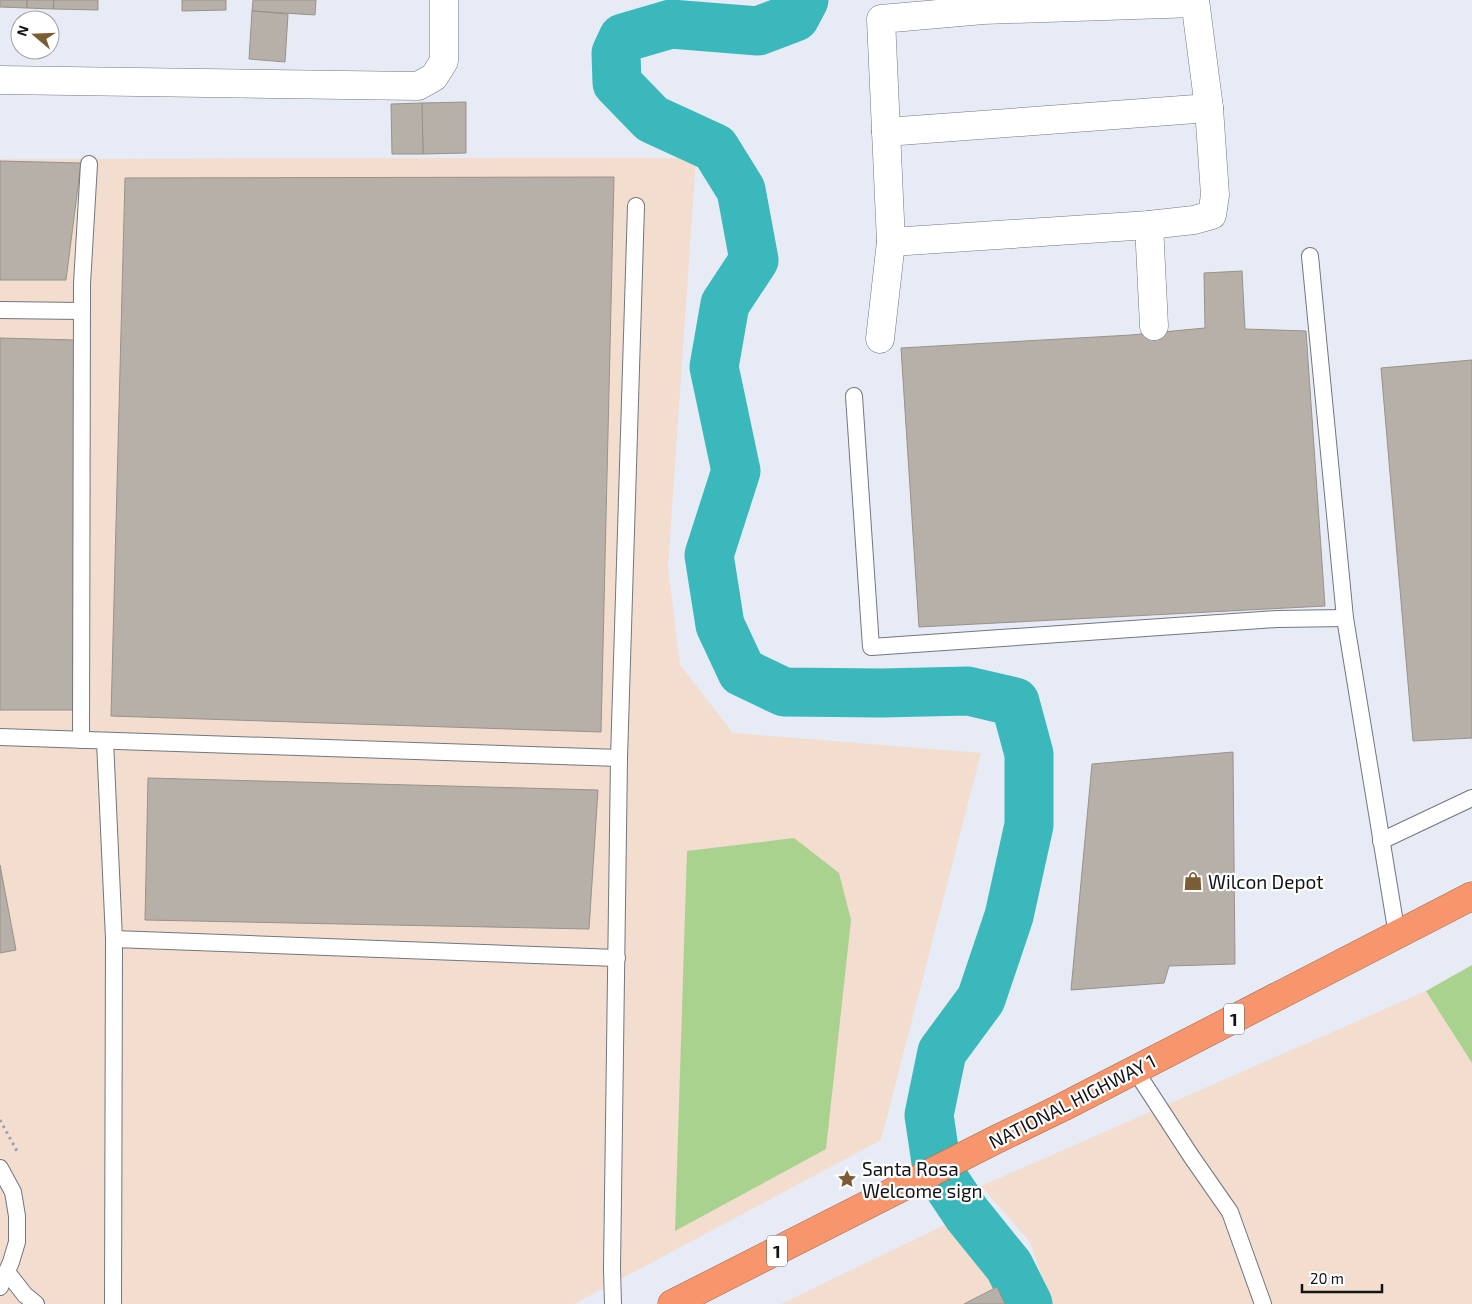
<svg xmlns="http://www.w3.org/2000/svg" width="1472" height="1304" font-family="'Exo 2',sans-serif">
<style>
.industrial{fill:#f2ddcf}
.green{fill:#a9d28e}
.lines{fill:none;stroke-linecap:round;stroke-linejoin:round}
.river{stroke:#3bb8bb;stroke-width:49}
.building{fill:#b6b0a8;stroke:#98928a}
.lane-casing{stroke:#72767f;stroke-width:18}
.street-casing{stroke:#72767f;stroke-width:29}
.highway-casing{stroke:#a7684f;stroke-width:29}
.path{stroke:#9c9fa7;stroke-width:3;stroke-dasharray:2.5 4;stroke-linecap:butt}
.lane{stroke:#fff;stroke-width:16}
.street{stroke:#fff;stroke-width:28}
.highway{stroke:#f7966d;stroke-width:28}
.labels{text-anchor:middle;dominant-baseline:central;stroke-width:4.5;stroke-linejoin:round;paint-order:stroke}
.shield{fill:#fff;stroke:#595a5d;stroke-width:1}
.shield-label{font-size:18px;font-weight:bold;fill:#121417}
.poi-label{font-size:19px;fill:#121417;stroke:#fff;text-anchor:start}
.street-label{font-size:19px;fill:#121417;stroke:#fff}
</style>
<rect width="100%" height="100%" fill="#e7ebf5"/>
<g class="industrial">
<polygon points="570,158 696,158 668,567 680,665 733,733 981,753 881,1140 574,1304 0,1304 0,159"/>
<polygon points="1426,991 1472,1063 1472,1304 1051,1304 1030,1242 981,1186"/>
<polygon points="967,1214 1009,1266 1028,1304 781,1304"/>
</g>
<g class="green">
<polygon points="794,838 839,873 851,920 826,1149 675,1231 687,851"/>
<polygon points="1472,965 1472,1063 1426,991"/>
</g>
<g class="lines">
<polyline class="river" points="804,0 795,17 758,31 671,24 623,38 616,53 617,83 652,119 715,148 741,190 754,260 725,304 714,367 736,471 709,555 720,625 742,672 784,692 882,693 968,691 1015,702 1029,754 1029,825 1009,916 981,999 942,1052 929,1115 937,1169 967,1214 1009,1266 1028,1304"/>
</g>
<g class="building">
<polygon points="0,0 27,0 27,8 0,7"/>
<polygon points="27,0 54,0 53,9 27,8"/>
<polygon points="54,0 98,0 98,10 53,9"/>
<polygon points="182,0 226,0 226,10 182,11"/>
<polygon points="253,0 316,0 315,15 252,11"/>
<polygon points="252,11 288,14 285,62 249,59"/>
<polygon points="466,102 466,153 423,154 422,103"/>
<polygon points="422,103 423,154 392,154 391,104"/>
<polygon points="0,161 81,163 66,280 0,280"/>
<polygon points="614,177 601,732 111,716 125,178"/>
<polygon points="1242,271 1245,329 1306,331 1325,606 919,627 901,348 1131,335 1205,328 1204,273"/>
<polygon points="0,338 74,340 73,710 0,710"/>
<polygon points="1472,360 1472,738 1413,741 1381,368"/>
<polygon points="1233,752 1235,964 1169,966 1164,983 1071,990 1092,764"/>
<polygon points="148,778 598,790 589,929 145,920"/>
<polygon points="0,865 16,950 0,953"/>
<polygon points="997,1287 1005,1304 964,1304"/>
</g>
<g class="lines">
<g class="lane-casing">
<g id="lane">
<polyline points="1310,256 1345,618 1397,935"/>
<polyline points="0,310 82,311"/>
<polyline points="854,396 871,647 1277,619 1345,618"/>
<polyline points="0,737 619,758"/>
<polyline points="81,740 82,284 89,164"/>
<polyline points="105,741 114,939 113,1304"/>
<polyline points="1381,841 1472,798"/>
<polyline points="114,939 617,958"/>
<polyline points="1135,1070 1191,1156 1230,1212 1263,1304"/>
<polyline points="0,1168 13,1192 17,1216 17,1242 11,1262 0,1287"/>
<polyline points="7,1272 25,1295 36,1304"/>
<polyline points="613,1304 612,1269 619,758 636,206"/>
</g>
</g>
<g class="street-casing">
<g id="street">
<polyline points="0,80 418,86 434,77 444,61 444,0"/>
<polyline points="886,132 1209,108"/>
<polyline points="1149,225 1154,326"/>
<polyline points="891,242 1149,225 1194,220 1212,215 1215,195 1209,108 1195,0"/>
<polyline points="880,339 891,242 881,19 983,10 1195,3"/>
</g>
</g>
<g class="highway-casing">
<polyline id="highway" points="672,1304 995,1140 1063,1107 1472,896"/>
</g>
<polyline class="path" points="0,1120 18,1153"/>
<use href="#lane" class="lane"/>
<use href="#street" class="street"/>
<use href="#highway" class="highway"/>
</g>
<defs>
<g id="shop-bare" transform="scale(1.5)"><path d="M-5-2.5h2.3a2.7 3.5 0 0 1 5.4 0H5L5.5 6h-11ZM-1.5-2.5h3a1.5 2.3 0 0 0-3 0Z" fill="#7c5c32" stroke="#fff" stroke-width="2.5" paint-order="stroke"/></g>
<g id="sight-bare" transform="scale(1.5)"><path d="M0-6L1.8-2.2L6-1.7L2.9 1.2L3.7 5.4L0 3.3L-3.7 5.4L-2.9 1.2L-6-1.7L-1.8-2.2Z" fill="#7c5c32" stroke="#fff" stroke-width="2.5" paint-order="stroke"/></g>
</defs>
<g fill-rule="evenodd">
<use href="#shop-bare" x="1193" y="881"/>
<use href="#sight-bare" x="847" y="1179"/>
</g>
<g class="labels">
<g class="shield">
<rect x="1224" y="1003.5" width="20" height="31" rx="4"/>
<rect x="767" y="1235.5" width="20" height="31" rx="4"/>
</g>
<g class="shield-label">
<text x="1234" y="1019">1</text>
<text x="777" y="1251">1</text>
</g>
<g class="poi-label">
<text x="1208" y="881">Wilcon Depot</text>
<text x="862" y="1168">Santa Rosa<tspan x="862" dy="22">Welcome sign</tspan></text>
</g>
<g class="street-label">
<text transform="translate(1072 1101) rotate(-27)">NATIONAL HIGHWAY 1</text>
</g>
</g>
<g transform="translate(35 35) rotate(289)"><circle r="24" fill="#ffffff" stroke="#a0a1a2"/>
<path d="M0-4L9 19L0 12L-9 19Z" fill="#7c5c32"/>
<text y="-8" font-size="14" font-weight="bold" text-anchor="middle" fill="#121417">N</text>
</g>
<path d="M1302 1284v8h80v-8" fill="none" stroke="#121417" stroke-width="2.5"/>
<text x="1310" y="1284" font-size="15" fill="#121417" stroke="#ffffff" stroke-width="4" paint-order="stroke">20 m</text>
</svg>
